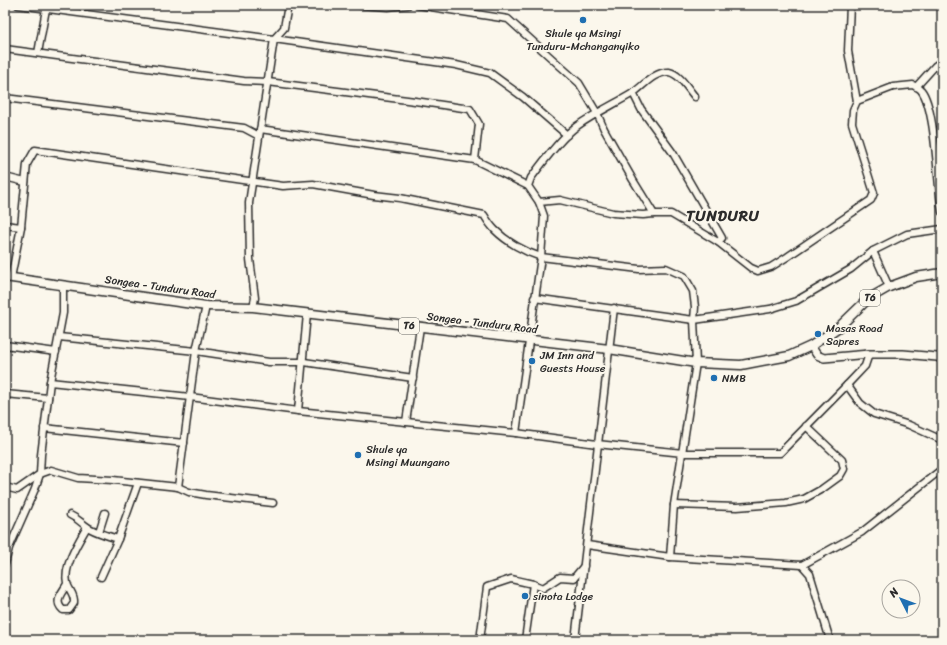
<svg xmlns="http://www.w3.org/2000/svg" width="947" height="645" font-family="Sriracha,sans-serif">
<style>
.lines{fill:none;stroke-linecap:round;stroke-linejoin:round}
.minor-casing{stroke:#2b2b2b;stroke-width:9}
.major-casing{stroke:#2b2b2b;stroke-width:10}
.highway-casing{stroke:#2b2b2b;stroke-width:11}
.minor{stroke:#fbf7ec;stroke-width:6}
.major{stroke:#fbf7ec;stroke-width:7}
.highway{stroke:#fbf7ec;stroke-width:8}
.poi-dot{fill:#1f6fb2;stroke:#fbf7ec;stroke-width:1.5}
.labels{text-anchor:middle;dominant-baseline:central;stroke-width:4;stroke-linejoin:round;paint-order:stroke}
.shield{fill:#fbf7ec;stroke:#696865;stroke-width:1}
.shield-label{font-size:10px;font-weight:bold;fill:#2b2b2b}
.poi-label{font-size:11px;fill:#2b2b2b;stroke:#fbf7ec;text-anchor:start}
.street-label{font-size:11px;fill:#2b2b2b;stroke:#fbf7ec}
.district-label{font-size:15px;font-weight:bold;letter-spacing:1px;fill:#2b2b2b;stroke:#fbf7ec}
</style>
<rect width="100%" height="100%" fill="#fbf7ec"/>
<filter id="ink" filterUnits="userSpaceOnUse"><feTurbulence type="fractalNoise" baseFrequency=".025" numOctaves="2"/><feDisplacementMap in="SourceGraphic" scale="8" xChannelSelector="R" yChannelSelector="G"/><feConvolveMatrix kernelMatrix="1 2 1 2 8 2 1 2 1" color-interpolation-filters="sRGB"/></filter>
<g filter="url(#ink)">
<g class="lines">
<g class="minor-casing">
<g id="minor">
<polyline points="18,5 274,39"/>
<polyline points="360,5 388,7 408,5"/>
<polyline points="418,5 508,19 579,83 597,113 604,129 633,180 654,214"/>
<polyline points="850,5 848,51 857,101"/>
<polyline points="274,39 456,65 490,73 523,97 567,135"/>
<polyline points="5,49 244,81 268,82 415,101 470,109 479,124 475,160"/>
<polyline points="38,53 46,9"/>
<polyline points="916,87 935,66 942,61"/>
<polyline points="633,93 641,109 673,153 722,238 718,242"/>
<polyline points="5,98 244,128 259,136"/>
<polyline points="260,129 475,160 528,186"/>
<polyline points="5,177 25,182"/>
<path d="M539,202L560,200L613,213L643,215L654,214H671L718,242L751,268L758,271L771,267L787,257L871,200L874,193L852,123L853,110L857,101L893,87L913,85C916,86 919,88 921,90C936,108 937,185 942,212"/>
<polyline points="5,225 21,227"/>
<polyline points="873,251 889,287"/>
<path d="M11,278L21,227L27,164L35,150L283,186L313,184L374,195L400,198L484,215C487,220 491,226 495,230C507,242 525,252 541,257L639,269L666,268L684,276L693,291L695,307L694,320L696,363L674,505L670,557"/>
<polyline points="534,298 694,320 770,309 796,301 851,269 873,251 907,234 942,229"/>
<polyline points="253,307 255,298 250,259 249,203 274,39 284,28 288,5"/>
<polyline points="59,337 196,351 269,362 304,362 413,378"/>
<polyline points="5,345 56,352"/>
<polyline points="50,382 190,397 298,411 516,433 597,444 683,453 780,453 847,385 865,366 869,354"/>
<polyline points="847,385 860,403 874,414 909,425 942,440"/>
<polyline points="5,394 48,398"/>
<polyline points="298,411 307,314"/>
<polyline points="406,422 420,327"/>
<polyline points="44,428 184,443"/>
<path d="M516,433L541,257L544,216L539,202L528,186L531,178C542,163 563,136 577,126C595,113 615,104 633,93C643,86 655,71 669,72C680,74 688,89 695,97"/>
<polyline points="5,487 17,490 40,474 51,470 78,478 113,480 178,487 189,492 206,495 273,503"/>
<polyline points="178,487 196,351 206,306"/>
<polyline points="674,505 737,507 786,503 804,499 822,489 840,476 844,469 842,460 806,426"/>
<path d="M70,515C79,519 82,524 89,528C98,533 108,536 118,539"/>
<polyline points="99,532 105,513"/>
<polyline points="587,545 670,557 802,565 810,574 830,640"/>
<polyline points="5,564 9,548 35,489 40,474 41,455 50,382 63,313 63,285"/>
<polyline points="802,565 862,532 942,469"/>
<polyline points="101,577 118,539 138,483"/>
<path d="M67,584C62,593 53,601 63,610H69L74,603C75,594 69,591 67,583C63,566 79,541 87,527"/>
<polyline points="480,640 487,587 511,579 533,584 543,588 560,577 574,578 584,566"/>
<polyline points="525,640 533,584"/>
<polyline points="575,640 614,308"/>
<polyline points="937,640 942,637"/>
</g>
</g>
<g class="major-casing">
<polyline id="major" points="811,346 817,355 824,358 869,354 903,354 937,357 942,359"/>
</g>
<g class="highway-casing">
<polyline id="highway" points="5,277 206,306 253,307 609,349 696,363 741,365 789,356 811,346 839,327 868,299 889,287 916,277 942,273"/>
</g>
<use href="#minor" class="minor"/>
<use href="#major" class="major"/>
<use href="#highway" class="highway"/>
</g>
</g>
<g class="poi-dot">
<circle cx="583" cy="20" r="4"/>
<circle cx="818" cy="334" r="4"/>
<circle cx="532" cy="361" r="4"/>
<circle cx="714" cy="378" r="4"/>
<circle cx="358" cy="455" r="4"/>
<circle cx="525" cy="596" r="4"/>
</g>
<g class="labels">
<g class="shield">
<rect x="860" y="290" width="20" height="16" rx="3"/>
<rect x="399" y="318" width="20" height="16" rx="3"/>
</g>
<g class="shield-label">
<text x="870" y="298">T6</text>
<text x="409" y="326">T6</text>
</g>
<g class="poi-label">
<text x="583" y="33" text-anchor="middle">Shule ya Msingi<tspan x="583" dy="13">Tunduru-Mchanganyiko</tspan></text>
<text x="826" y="328">Masas Road<tspan x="826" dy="13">Sapres</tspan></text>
<text x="540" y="355">JM Inn and<tspan x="540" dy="13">Guests House</tspan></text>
<text x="722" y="378">NMB</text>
<text x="366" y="449">Shule ya<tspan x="366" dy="13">Msingi Muungano</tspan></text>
<text x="533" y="596">sinota Lodge</text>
</g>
<g class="street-label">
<text transform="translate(160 287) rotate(8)">Songea - Tunduru Road</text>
<text transform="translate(482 323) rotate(7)">Songea - Tunduru Road</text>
</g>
<g class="district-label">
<text x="723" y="216">TUNDURU</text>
</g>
</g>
<rect width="947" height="645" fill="none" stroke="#fbf7ec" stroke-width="20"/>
<rect x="10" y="10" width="927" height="625" fill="none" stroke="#2b2b2b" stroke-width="1.5" filter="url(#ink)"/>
<g transform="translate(901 599) rotate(312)"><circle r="19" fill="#fbf7ec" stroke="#a8a59f"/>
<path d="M0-3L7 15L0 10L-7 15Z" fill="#1f6fb2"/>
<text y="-6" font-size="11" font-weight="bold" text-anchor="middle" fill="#2b2b2b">N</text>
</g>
</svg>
